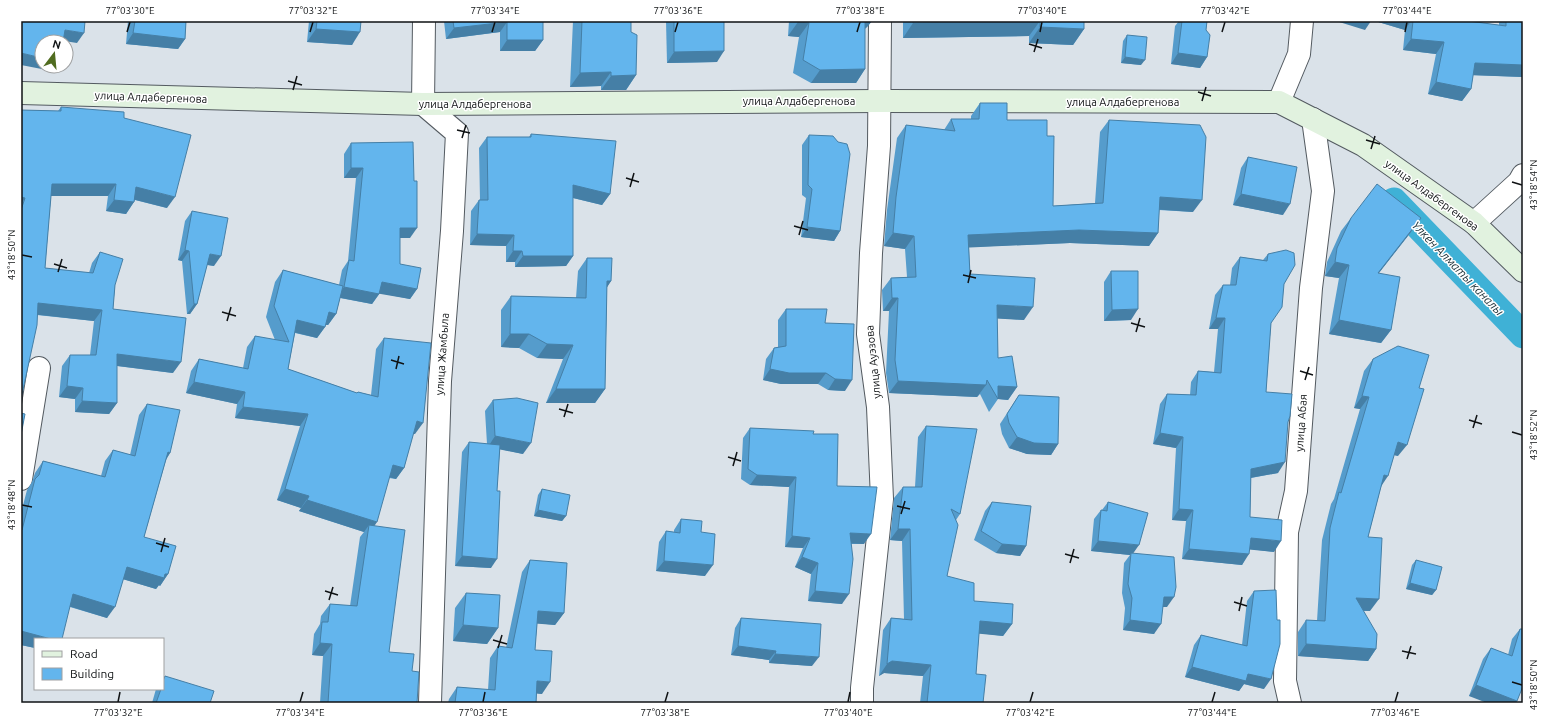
<svg xmlns="http://www.w3.org/2000/svg" width="1544" height="724" font-family="Ubuntu,sans-serif">
<style>
.lines{fill:none;stroke-linecap:round;stroke-linejoin:round}
.canal{stroke:#3fb1d6;stroke-width:27}
.minor-casing{stroke:#535a60;stroke-width:24}
.secondary-casing{stroke:#535a60;stroke-width:24}
.minor{stroke:#fff;stroke-width:22}
.secondary{stroke:#e1f2df;stroke-width:22}
.wall{fill:#559ccc}
.shaded-wall{fill:#457fa6}
.building{fill:#63b5ed;stroke:#457fa6}
.ticks{fill:none;stroke:#0f1214;stroke-width:1.5}
.labels{text-anchor:middle;dominant-baseline:central;stroke-width:3;stroke-linejoin:round;paint-order:stroke}
.street-label{font-size:11px;fill:#0f1214;stroke:#fff}
.water-label{font-size:12px;font-style:italic;fill:#1b2f36;stroke:#fff}
.neatline{fill:none;stroke:#0f1214;stroke-width:1.5}
.ticks-label{font-size:10px;text-anchor:middle;fill:#0f1214}
</style>
<rect width="100%" height="100%" fill="#dae2e9"/>
<g class="lines">
<polyline class="canal" points="1394,201 1523,335"/>
<g class="minor-casing">
<g id="minor">
<polyline points="424,21 423,104 457,133 452,231 440,381 430,703"/>
<polyline points="1279,102 1299,54 1302,21"/>
<polyline points="1474,223 1519,182 1523,175"/>
<polyline points="21,479 39,368"/>
<polyline points="862,703 862,688 882,499 878,407 868,334 871,253 879,146 880,21"/>
<polyline points="1290,703 1285,681 1287,532 1296,491 1311,288 1323,191 1313,119"/>
</g>
</g>
<g class="secondary-casing">
<polyline id="secondary" points="21,93 423,104 880,101 1279,102 1363,145 1474,223 1523,271"/>
</g>
<use href="#minor" class="minor"/>
<use href="#secondary" class="secondary"/>
</g>
<g class="wall">
<polygon points="128,21 186,21 185,39 178,49 126,44"/>
<polygon points="309,21 361,21 352,45 307,42"/>
<polygon points="444,21 543,21 543,40 535,51 500,51 500,32 446,39"/>
<polygon points="573,21 631,21 631,32 636,75 626,90 601,90 601,86 570,87"/>
<polygon points="666,21 724,21 717,62 667,63"/>
<polygon points="789,21 872,21 867,27 865,29 865,69 856,83 811,83 793,73 799,37 788,36"/>
<polygon points="903,21 1084,21 1084,29 1073,45 1029,43 1029,36 903,38"/>
<polygon points="1179,21 1207,21 1206,30 1207,57 1200,68 1171,64 1175,26"/>
<polygon points="1375,21 1468,21 1499,25 1499,23 1500,21 1523,21 1523,77 1473,75 1471,89 1462,101 1428,94 1436,54 1403,50 1405,30"/>
<polygon points="1127,35 1141,65 1121,63 1123,41"/>
<polygon points="980,103 1007,120 1047,136 1053,206 1095,203 1100,132 1109,120 1193,212 1159,210 1158,233 1149,246 1070,243 969,247 970,274 1024,320 997,318 998,358 1017,387 1008,400 998,399 989,412 980,394 977,397 889,393 886,373 889,311 883,311 882,290 891,278 907,277 905,249 884,246 887,210 897,138 906,125 944,130 951,119 971,119 971,116"/>
<polygon points="61,107 124,118 167,208 135,200 126,214 106,211 108,196 51,196 45,268 89,273 92,263 100,252 115,285 113,309 173,373 117,366 117,403 109,414 75,412 75,399 59,397 62,366 70,355 90,355 94,321 37,315 21,399 21,110 58,111"/>
<polygon points="531,134 610,194 602,205 573,198 573,256 566,266 515,267 515,262 506,262 506,246 470,245 471,211 479,200 480,200 479,148 487,137 529,137"/>
<polygon points="809,135 840,231 834,241 801,237 806,198 802,195 802,145"/>
<polygon points="351,143 410,238 400,238 400,264 417,289 410,299 380,293 372,304 340,298 336,314 328,325 325,325 325,327 317,338 295,333 288,369 357,393 358,392 371,395 376,349 384,338 415,434 413,434 404,468 396,479 389,478 374,526 389,652 412,671 417,703 320,703 323,656 312,655 314,634 320,624 321,616 330,604 350,606 360,537 364,532 299,511 301,508 277,500 300,426 235,418 237,404 186,393 191,371 199,359 243,368 247,347 255,336 275,340 266,317 275,282 283,270 339,285 342,270 348,261 356,178 344,178 344,154"/>
<polygon points="1248,157 1283,215 1233,205 1241,168"/>
<polygon points="192,211 214,266 207,265 197,304 190,314 187,314 182,261 178,260 185,221"/>
<polygon points="1351,218 1411,232 1378,274 1391,330 1381,343 1329,334 1339,278 1325,276 1327,262 1341,231"/>
<polygon points="1268,254 1284,284 1271,323 1266,392 1288,422 1278,473 1251,478 1250,517 1274,552 1250,549 1242,565 1182,559 1186,521 1172,520 1176,448 1153,444 1160,404 1167,394 1190,395 1191,382 1198,371 1214,372 1218,329 1209,329 1215,295 1223,285 1230,285 1232,268 1240,257 1263,260"/>
<polygon points="587,258 611,281 607,287 605,389 595,403 546,403 563,359 537,358 519,348 501,347 501,310 511,296 576,298 578,271"/>
<polygon points="1111,271 1131,320 1104,321 1104,282"/>
<polygon points="786,309 825,323 845,391 828,390 818,384 781,384 763,380 766,359 774,348 778,347 778,320"/>
<polygon points="1373,359 1398,456 1394,455 1381,487 1368,537 1370,611 1363,611 1376,649 1368,661 1298,656 1298,632 1306,620 1317,621 1322,540 1331,504 1334,499 1360,409 1354,408 1364,371"/>
<polygon points="1019,395 1058,444 1051,455 1027,454 1009,448 1002,434 1000,424"/>
<polygon points="493,400 523,454 500,449 491,568 455,566 462,452 469,442 487,444 485,411"/>
<polygon points="147,404 170,453 166,460 144,537 168,574 160,586 159,585 156,589 123,579 107,618 70,607 35,639 35,648 21,645 21,513 27,490 32,482 35,473 43,461 101,476 105,461 113,450 130,455 139,415"/>
<polygon points="926,426 960,514 956,520 947,576 974,601 1012,624 1003,636 979,633 976,674 983,703 920,703 923,676 884,673 879,676 883,630 891,618 904,619 902,541 890,540 894,498 903,487 915,487 918,437"/>
<polygon points="750,428 813,434 864,544 851,544 842,604 808,601 811,574 795,567 803,548 785,547 789,487 750,485 741,479 743,438"/>
<polygon points="542,489 566,516 562,521 534,516 538,495"/>
<polygon points="992,502 1026,546 1020,556 996,553 974,540 985,511"/>
<polygon points="1108,502 1133,554 1167,607 1163,607 1154,634 1123,630 1125,608 1122,593 1124,563 1130,555 1091,551 1094,519 1101,510 1102,510"/>
<polygon points="681,519 701,532 705,576 656,571 659,542 666,531 674,532 674,530"/>
<polygon points="530,560 564,613 555,625 537,623 535,650 542,694 537,693 536,703 448,703 449,699 457,687 488,690 490,658 498,646 506,648 522,572"/>
<polygon points="1416,560 1436,590 1432,595 1406,589 1412,565"/>
<polygon points="1254,591 1264,689 1244,684 1239,691 1185,677 1194,645 1201,635 1242,645 1247,601"/>
<polygon points="466,593 498,628 487,644 453,641 455,608"/>
<polygon points="741,618 812,666 769,663 769,660 731,655 735,628"/>
<polygon points="1520,629 1517,701 1469,696 1483,659 1491,648 1508,655 1512,639"/>
<polygon points="165,676 210,703 152,703 156,689 163,689 163,678"/>
</g>
<g class="shaded-wall">
<polygon points="866,21 872,21 867,27 855,35 865,22"/>
<polygon points="1007,21 1040,21 1029,36 903,38 913,23"/>
<polygon points="1336,21 1371,21 1365,30"/>
<polygon points="1375,21 1411,21 1405,30"/>
<polygon points="507,22 500,32 446,39 454,28"/>
<polygon points="798,22 809,23 799,37 788,36"/>
<polygon points="1040,27 1084,29 1073,45 1029,43"/>
<polygon points="316,29 360,32 352,45 307,42"/>
<polygon points="65,30 84,33 77,43 58,40"/>
<polygon points="133,33 185,39 178,49 126,44"/>
<polygon points="1411,39 1444,42 1436,54 1403,50"/>
<polygon points="507,40 543,40 535,51 500,51"/>
<polygon points="724,51 717,62 667,63 674,52"/>
<polygon points="21,53 42,58 42,66 55,66 52,71 21,65"/>
<polygon points="1178,53 1207,57 1200,68 1171,64"/>
<polygon points="1125,57 1145,60 1141,65 1121,63"/>
<polygon points="1475,63 1523,65 1523,77 1467,75"/>
<polygon points="865,69 856,83 811,83 820,70"/>
<polygon points="611,72 601,86 570,87 580,73"/>
<polygon points="636,75 626,90 601,90 611,76"/>
<polygon points="1436,82 1471,89 1462,101 1428,94"/>
<polygon points="351,168 363,168 356,178 344,178"/>
<polygon points="52,184 116,184 108,196 44,196"/>
<polygon points="573,185 610,194 602,205 565,196"/>
<polygon points="136,187 175,197 167,208 128,198"/>
<polygon points="1241,194 1290,204 1283,215 1233,205"/>
<polygon points="21,197 25,198 21,204"/>
<polygon points="1160,197 1202,200 1193,212 1151,209"/>
<polygon points="114,200 134,202 126,214 106,211"/>
<polygon points="1421,218 1411,232 1368,287 1378,273"/>
<polygon points="807,227 840,231 834,241 801,237"/>
<polygon points="400,228 417,228 410,238 393,238"/>
<polygon points="1079,230 1158,233 1149,246 1070,243 959,248 968,235"/>
<polygon points="893,233 914,236 905,249 884,246"/>
<polygon points="477,234 514,235 506,246 470,245"/>
<polygon points="185,250 189,251 182,261 178,260"/>
<polygon points="513,251 522,251 515,262 506,262"/>
<polygon points="210,254 221,256 214,266 203,264"/>
<polygon points="523,256 573,256 566,266 515,267"/>
<polygon points="1335,262 1349,265 1339,278 1325,276"/>
<polygon points="607,281 611,281 602,295"/>
<polygon points="382,282 417,289 410,299 375,293"/>
<polygon points="344,287 379,294 372,304 336,297"/>
<polygon points="892,298 898,298 889,311 883,311"/>
<polygon points="38,303 102,310 94,321 31,314"/>
<polygon points="194,304 197,304 190,314 187,314"/>
<polygon points="997,305 1033,307 1024,320 988,318"/>
<polygon points="1138,309 1131,320 1104,321 1112,310"/>
<polygon points="329,312 336,314 328,325 320,324"/>
<polygon points="1216,318 1225,318 1218,329 1209,329"/>
<polygon points="297,320 325,327 317,338 289,331"/>
<polygon points="1339,320 1391,330 1381,343 1329,334"/>
<polygon points="510,334 529,334 519,348 501,347"/>
<polygon points="547,344 573,345 563,359 537,358"/>
<polygon points="117,354 181,362 173,373 110,365"/>
<polygon points="770,369 826,373 818,384 781,384 763,380"/>
<polygon points="835,379 852,380 845,391 828,390"/>
<polygon points="898,381 986,385 977,397 889,393"/>
<polygon points="194,382 245,392 237,404 186,393"/>
<polygon points="67,386 83,388 75,399 59,397"/>
<polygon points="998,386 1017,387 1008,400 998,399"/>
<polygon points="556,389 605,389 595,403 546,403"/>
<polygon points="1362,396 1369,397 1360,409 1354,408"/>
<polygon points="82,401 117,403 109,414 75,412"/>
<polygon points="243,407 308,414 300,426 235,418"/>
<polygon points="417,421 423,423 415,434 409,433"/>
<polygon points="1160,433 1183,437 1176,448 1153,444"/>
<polygon points="495,436 531,443 523,454 488,447"/>
<polygon points="1017,437 1058,444 1051,455 1027,454 1009,448"/>
<polygon points="1398,442 1407,445 1398,456 1390,454"/>
<polygon points="168,452 170,453 163,464"/>
<polygon points="1285,462 1278,473 1244,479 1251,469"/>
<polygon points="393,465 404,468 396,479 385,476"/>
<polygon points="757,475 796,477 789,487 750,485"/>
<polygon points="1384,475 1388,476 1380,488"/>
<polygon points="285,489 309,496 301,508 277,500"/>
<polygon points="307,500 377,522 369,534 369,525 364,532 299,511"/>
<polygon points="1179,509 1193,510 1186,521 1172,520"/>
<polygon points="538,510 566,516 562,521 534,516"/>
<polygon points="898,529 910,529 902,541 890,540"/>
<polygon points="850,533 871,534 864,544 843,543"/>
<polygon points="792,536 810,538 803,548 785,547"/>
<polygon points="1251,538 1281,541 1274,552 1244,549"/>
<polygon points="1098,541 1139,545 1132,555 1131,553 1130,555 1091,551"/>
<polygon points="1002,544 1026,546 1020,556 996,553"/>
<polygon points="1189,549 1249,554 1242,565 1182,559"/>
<polygon points="462,556 497,559 491,568 455,566"/>
<polygon points="802,557 818,563 811,574 795,567"/>
<polygon points="664,561 713,565 705,576 656,571"/>
<polygon points="127,567 165,574 168,574 160,586 159,585 156,589 119,578"/>
<polygon points="1410,583 1436,590 1432,595 1406,589"/>
<polygon points="815,591 849,594 842,604 808,601"/>
<polygon points="73,594 115,607 107,618 65,605"/>
<polygon points="1164,597 1174,597 1167,607 1157,607"/>
<polygon points="1356,598 1379,599 1370,611 1347,610"/>
<polygon points="538,611 564,613 555,625 529,623"/>
<polygon points="1130,620 1161,624 1154,634 1123,630"/>
<polygon points="980,621 1012,624 1003,636 972,633"/>
<polygon points="463,625 498,628 487,644 453,641"/>
<polygon points="21,631 51,639 35,639 35,648 21,645"/>
<polygon points="320,643 332,644 323,656 312,655"/>
<polygon points="1306,644 1376,649 1368,661 1298,656"/>
<polygon points="738,646 776,651 769,660 731,655"/>
<polygon points="775,654 819,657 812,666 769,663"/>
<polygon points="892,661 931,665 923,676 884,673 879,676 887,664"/>
<polygon points="1192,667 1248,674 1271,679 1264,689 1244,684 1239,691 1185,677"/>
<polygon points="537,681 550,682 542,694 529,693"/>
<polygon points="1476,685 1517,701 1516,703 1487,703 1469,696"/>
</g>
<g class="building">
<polygon points="21,21 85,21 84,33 65,30 63,42 42,42 42,58 21,53"/>
<polygon points="135,21 186,21 185,39 133,33"/>
<polygon points="317,21 361,21 360,32 316,29"/>
<polygon points="453,21 543,21 543,40 507,40 507,22 454,28"/>
<polygon points="582,21 631,21 631,32 637,35 636,75 611,76 611,72 580,73"/>
<polygon points="674,21 724,21 724,51 674,52"/>
<polygon points="798,21 866,21 865,22 865,69 820,70 803,60 809,23 798,22"/>
<polygon points="913,21 1007,21 913,23"/>
<polygon points="1040,21 1084,21 1084,29 1040,27"/>
<polygon points="1182,21 1207,21 1206,30 1210,35 1207,57 1178,53"/>
<polygon points="1413,21 1468,21 1506,26 1506,21 1523,21 1523,65 1475,63 1471,89 1436,82 1444,42 1411,39"/>
<polygon points="1127,35 1147,37 1145,60 1125,57"/>
<polygon points="980,103 1007,103 1007,120 1047,120 1047,136 1054,136 1053,206 1103,203 1109,120 1200,125 1206,137 1202,200 1160,197 1158,233 1079,230 968,235 970,274 1035,278 1033,307 997,305 998,358 1012,356 1017,387 998,386 998,399 987,380 986,385 898,381 895,360 898,298 892,298 891,278 916,277 914,236 893,233 896,197 906,125 955,131 951,119 979,119"/>
<polygon points="61,107 124,112 124,118 191,135 175,197 136,187 134,202 114,200 116,184 52,184 45,268 93,273 100,252 123,259 115,285 113,309 186,318 181,362 117,354 117,403 82,401 83,388 67,386 70,355 96,355 102,310 38,303 37,325 21,399 21,210 25,198 21,197 21,110 61,111"/>
<polygon points="531,134 616,141 610,194 573,185 573,256 523,256 522,251 513,251 514,235 477,234 479,200 488,200 487,137 531,137"/>
<polygon points="809,135 833,136 838,142 847,144 850,154 840,231 807,227 812,189 808,185"/>
<polygon points="413,142 414,181 417,181 417,228 400,228 400,264 421,268 417,289 382,282 379,294 344,287 349,260 354,261 363,168 351,168 351,143"/>
<polygon points="1248,157 1297,167 1290,204 1241,194"/>
<polygon points="1377,184 1421,218 1378,273 1400,277 1391,330 1339,320 1349,265 1335,262 1337,248 1351,218"/>
<polygon points="192,211 228,218 221,256 210,254 197,304 194,304 189,251 185,250"/>
<polygon points="1286,250 1294,253 1295,265 1284,284 1282,307 1271,323 1266,392 1292,394 1290,416 1288,422 1285,462 1251,469 1250,517 1282,520 1281,541 1251,538 1249,554 1189,549 1193,510 1179,509 1183,437 1160,433 1167,394 1196,395 1198,371 1221,373 1225,318 1216,318 1223,285 1236,285 1240,257 1267,261 1268,254"/>
<polygon points="587,258 612,258 611,281 607,281 605,389 556,389 573,345 547,344 529,334 510,334 511,296 586,298"/>
<polygon points="283,270 343,286 336,314 329,312 325,327 297,320 288,369 357,393 358,392 378,397 384,338 431,343 423,423 417,421 404,468 393,465 377,522 307,500 309,496 285,489 308,414 243,407 245,392 194,382 199,359 248,369 255,336 289,342 274,306"/>
<polygon points="1111,271 1138,271 1138,309 1112,310"/>
<polygon points="786,309 827,309 825,323 854,324 852,380 835,379 826,373 789,373 770,369 774,348 786,346"/>
<polygon points="1398,346 1429,355 1419,388 1424,389 1407,445 1398,442 1388,476 1384,475 1368,537 1382,538 1379,599 1356,598 1377,634 1376,649 1306,644 1306,620 1325,621 1330,528 1339,492 1341,493 1369,397 1362,396 1373,359"/>
<polygon points="1019,395 1059,397 1058,444 1034,443 1017,437 1009,423 1007,414"/>
<polygon points="517,398 538,403 531,443 495,436 493,400"/>
<polygon points="147,404 180,410 170,453 168,452 144,537 176,546 168,574 165,574 164,578 127,567 115,607 73,594 62,639 51,639 21,631 21,530 22,530 35,479 39,475 43,461 105,477 113,450 135,456"/>
<polygon points="21,413 25,414 21,435"/>
<polygon points="926,426 977,429 960,514 951,509 958,525 947,576 974,583 974,601 1013,604 1012,624 980,621 976,674 986,675 983,703 927,703 931,665 892,661 887,664 891,618 912,620 910,529 898,529 903,487 922,487"/>
<polygon points="750,428 814,431 813,434 838,434 837,486 877,487 871,534 850,533 853,559 849,594 815,591 818,563 802,557 810,538 792,536 796,477 757,475 748,469"/>
<polygon points="469,442 500,445 497,491 500,491 497,559 462,556"/>
<polygon points="542,489 570,495 566,516 538,510"/>
<polygon points="992,502 1031,506 1026,546 1002,544 981,531"/>
<polygon points="1108,502 1148,513 1139,545 1098,541 1101,510 1107,511"/>
<polygon points="681,519 702,521 701,532 715,534 713,565 664,561 666,531 680,533"/>
<polygon points="369,525 405,530 389,652 414,654 412,671 419,672 417,703 328,703 332,644 320,643 322,622 328,622 330,604 357,606"/>
<polygon points="1131,553 1174,557 1176,587 1174,597 1164,597 1161,624 1130,620 1132,598 1128,584"/>
<polygon points="530,560 567,563 564,613 538,611 535,650 552,651 550,682 537,681 536,703 455,703 457,687 495,690 498,646 512,648"/>
<polygon points="1416,560 1442,567 1436,590 1410,583"/>
<polygon points="1276,590 1277,620 1280,620 1280,644 1271,679 1248,674 1246,681 1192,667 1201,635 1247,646 1254,591"/>
<polygon points="466,593 500,595 498,628 463,625"/>
<polygon points="741,618 821,624 819,657 775,654 776,651 738,646"/>
<polygon points="1520,629 1523,629 1523,686 1517,701 1476,685 1491,648 1512,656"/>
<polygon points="165,676 214,691 210,703 156,703 161,689 163,689 163,681"/>
</g>
<path class="ticks" d="M127,32L130,22M310,32L313,22M492,32L495,22M675,32L678,22M857,32L860,22M1040,32L1042,22M1222,32L1225,22M1405,32L1407,22M1029,44L1042,48M1034,52L1038,39M288,81L302,85M293,90L297,76M1198,92L1211,96M1202,101L1206,87M457,130L470,133M462,138L466,125M1366,140L1380,144M1371,149L1375,136M626,178L639,182M1512,182L1522,185M630,187L634,173M794,226L808,230M799,235L803,221M22,255L32,257M54,264L67,268M58,272L62,259M963,275L976,278M968,283L971,270M222,312L236,316M227,321L231,307M1131,323L1145,327M1136,332L1140,318M391,360L404,364M396,369L399,356M1300,371L1313,375M1305,380L1309,367M559,409L573,413M564,417L568,404M1469,420L1482,424M1473,428L1477,415M1512,432L1522,435M728,457L741,461M733,466L737,452M22,505L32,507M897,506L910,509M901,514L905,501M156,543L169,547M161,552L165,538M1065,554L1079,558M1070,563L1074,549M325,591L338,595M329,600L333,587M1234,602L1247,606M1239,611L1242,597M493,640L507,644M498,648L502,635M1402,651L1416,654M1407,659L1411,646M1512,682L1522,685M118,702L120,692M300,702L303,692M483,702L485,692M665,702L668,692M848,702L850,692M1030,702L1033,692M1212,702L1215,692M1395,702L1398,692"/>
<g class="labels">
<g class="street-label">
<text transform="translate(151 97) rotate(2)">улица Алдабергенова</text>
<text x="799" y="101">улица Алдабергенова</text>
<text x="1123" y="102">улица Алдабергенова</text>
<text x="475" y="104">улица Алдабергенова</text>
<text transform="translate(1432 195) rotate(36)">улица Алдабергенова</text>
<text transform="translate(442 354) rotate(-86)">улица Жамбыла</text>
<text transform="translate(873 362) rotate(-96)">улица Ауэзова</text>
<text transform="translate(1301 423) rotate(-86)">улица Абая</text>
</g>
<g class="water-label">
<text transform="translate(1458 268) rotate(46)">Үлкен Алматы каналы</text>
</g>
</g>
<rect width="1544" height="724" fill="none" stroke="#ffffff" stroke-width="44"/>
<rect x="34" y="638" width="130" height="52" fill="#ffffff" stroke="#9fa0a1"/>
<rect x="42" y="651" width="20" height="6" fill="#e1f2df" stroke="#9fa0a1"/>
<text x="70" y="658" font-size="12" fill="#0f1214">Road</text>
<rect x="42" y="668" width="20" height="12" fill="#63b5ed" stroke="#9fa0a1"/>
<text x="70" y="678" font-size="12" fill="#0f1214">Building</text>
<g transform="translate(54 54) rotate(16)"><circle r="19" fill="#ffffff" stroke="#9fa0a1"/>
<path d="M0-3L7 15L0 10L-7 15Z" fill="#506c1f"/>
<text y="-6" font-size="11" font-weight="bold" text-anchor="middle" fill="#0f1214">N</text>
</g>
<rect x="22" y="22" width="1500" height="680" class="neatline"/>
<g class="ticks-label">
<text x="130" y="14">77°03'30"E</text>
<text x="313" y="14">77°03'32"E</text>
<text x="495" y="14">77°03'34"E</text>
<text x="678" y="14">77°03'36"E</text>
<text x="860" y="14">77°03'38"E</text>
<text x="1042" y="14">77°03'40"E</text>
<text x="1225" y="14">77°03'42"E</text>
<text x="1407" y="14">77°03'44"E</text>
<text transform="translate(1533 185) rotate(-90)" y="4">43°18'54"N</text>
<text transform="translate(11 255) rotate(-90)" y="4">43°18'50"N</text>
<text transform="translate(1533 435) rotate(-90)" y="4">43°18'52"N</text>
<text transform="translate(11 505) rotate(-90)" y="4">43°18'48"N</text>
<text transform="translate(1533 685) rotate(-90)" y="4">43°18'50"N</text>
<text x="118" y="716">77°03'32"E</text>
<text x="300" y="716">77°03'34"E</text>
<text x="483" y="716">77°03'36"E</text>
<text x="665" y="716">77°03'38"E</text>
<text x="848" y="716">77°03'40"E</text>
<text x="1030" y="716">77°03'42"E</text>
<text x="1212" y="716">77°03'44"E</text>
<text x="1395" y="716">77°03'46"E</text>
</g>
</svg>
